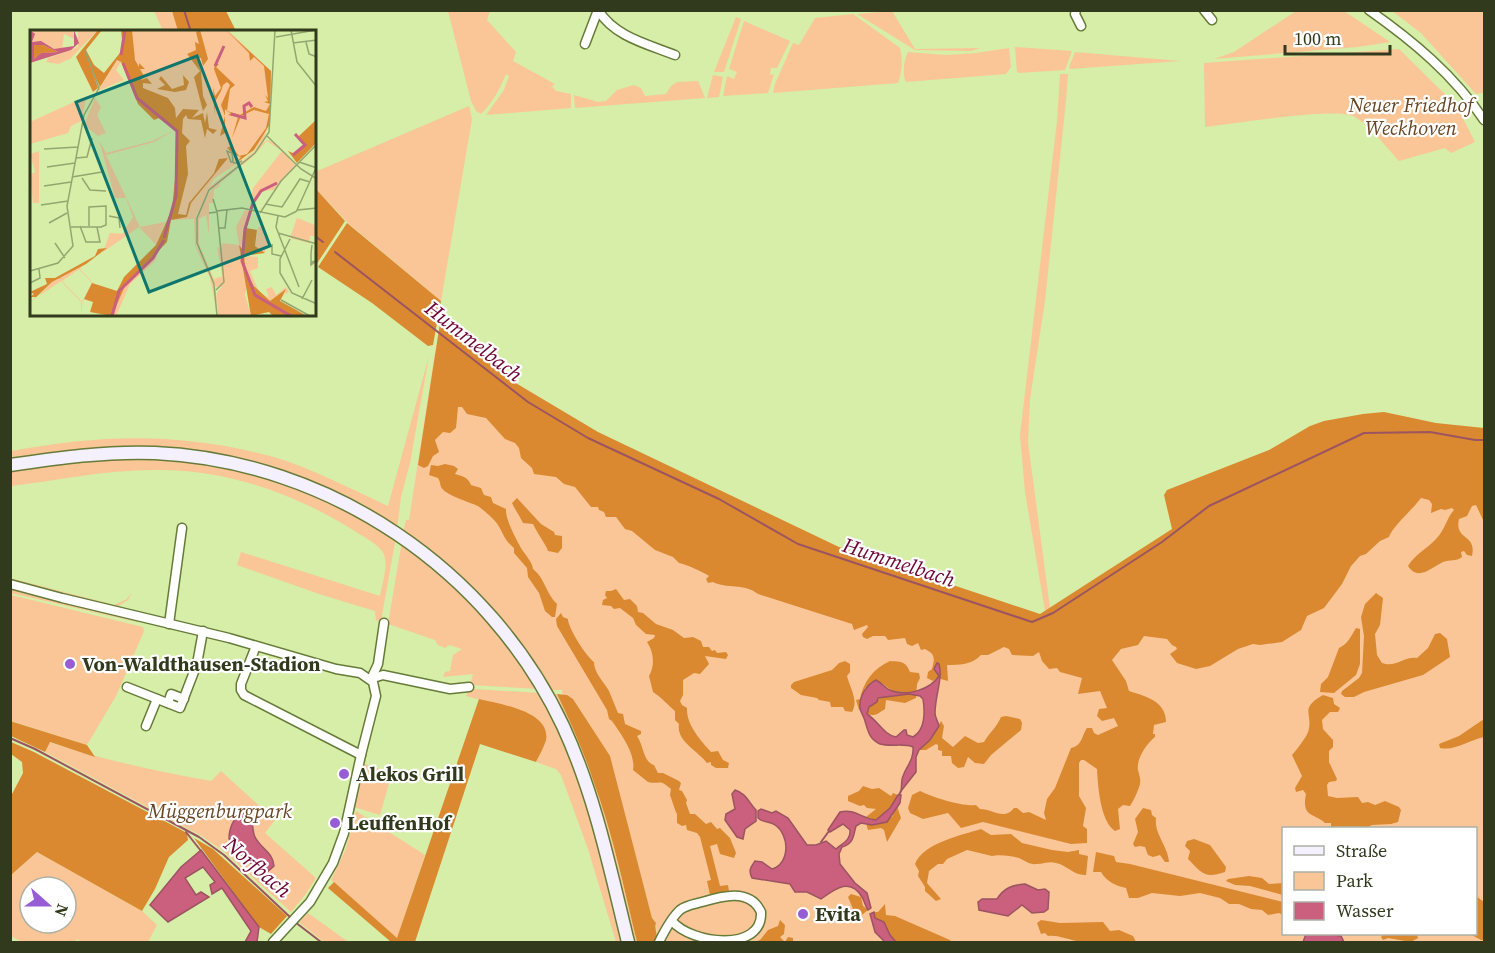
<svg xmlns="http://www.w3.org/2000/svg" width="1495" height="953" font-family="'Source Serif 4',serif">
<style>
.green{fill:#fac697;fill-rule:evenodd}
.forest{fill:#da8930}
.water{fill:#ca5f7e;stroke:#9c5461;stroke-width:1.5;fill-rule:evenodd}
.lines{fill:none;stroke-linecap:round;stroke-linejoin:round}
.stream{stroke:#9c5461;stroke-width:2}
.minor-casing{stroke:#667b38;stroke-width:11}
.secondary-casing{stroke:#667b38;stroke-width:15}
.minor{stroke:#fff;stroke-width:8}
.secondary{stroke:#f5f0fd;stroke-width:12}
.poi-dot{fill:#975dd5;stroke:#fff;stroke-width:2}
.labels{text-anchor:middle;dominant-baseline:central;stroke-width:4.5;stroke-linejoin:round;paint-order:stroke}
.park-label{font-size:20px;font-style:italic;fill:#674422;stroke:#fff}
.poi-label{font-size:20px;font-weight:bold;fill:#313a1d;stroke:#fff;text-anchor:start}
.water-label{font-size:21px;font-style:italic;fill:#6d0432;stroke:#fff}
.inset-river{fill:none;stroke:#ca5f7e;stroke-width:3}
.inset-road{fill:none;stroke:#94a670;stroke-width:1.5}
.view{fill:#0f766e;fill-opacity:0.15;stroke:#0f766e;stroke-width:3}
.inset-edge{fill:none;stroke:#313a1d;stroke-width:3}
</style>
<rect width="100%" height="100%" fill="#d6eea7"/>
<g class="green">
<polygon points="154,11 172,11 178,31 163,31"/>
<path d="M448,11H490L487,20L516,52L513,61L555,84L552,86L556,91L571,94V108L486,115L504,90L509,76L506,74C500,89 493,102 481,114L476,111L471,101Z"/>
<polygon points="892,11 915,49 980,48 971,51 915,50 857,14"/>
<polygon points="1296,11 1344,11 1390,42 1358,47 1214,59 1234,52"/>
<polygon points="1392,11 1484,11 1484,93 1476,94 1421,33"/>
<path d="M853,14L900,48C903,59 902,73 898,83L773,93L775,84L793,43L799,45L815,18Z"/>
<polygon points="736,17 741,19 724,72 714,72"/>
<polygon points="744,21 790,41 777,68 771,68 770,75 774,74 768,93 723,96 727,76 734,79 737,72 729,69"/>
<polygon points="1015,47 1072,51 1065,70 1019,73 1017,72"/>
<path d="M1009,48L1011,67L1006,74L906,82C902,75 904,59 908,52L946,55L976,53Z"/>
<path d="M1399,49L1456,105L1475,142L1451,153L1445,148L1399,161C1387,148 1368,123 1353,116C1334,107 1232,124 1205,127L1204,63Z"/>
<polygon points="1075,52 1180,61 1070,69 1069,67"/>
<polygon points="1060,74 1068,74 1066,101 1045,301 1030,399 1028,442 1050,608 1045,611 1025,492 1020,435 1057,121"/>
<polygon points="713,75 723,77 719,97 707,98"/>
<polygon points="698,81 705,98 575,108 574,95 598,102 606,101 617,90 634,85 641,88 645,96 666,94 671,86 677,82"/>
<polygon points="469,106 472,119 441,301 349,224 315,188 315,172"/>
<path d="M435,353L995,635L1369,477L1484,496V942H657L656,923L652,918L609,756L573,699L562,694V690H547L533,667L403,533L406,520H409ZM1284,828H1476V934H1284Z"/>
<path d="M429,356L410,463L401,497L397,529L364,509L201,454L11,462V451C103,434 182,432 274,457C313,469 351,489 388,506Z"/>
<path d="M134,456L232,467L318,494L396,537L382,615L383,623L376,620L375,611L322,595L237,565L241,552L380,596C382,584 390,562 382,551C375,542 362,536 353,530C296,494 228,470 160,470C110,469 59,480 11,486L10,469Z"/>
<polygon points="402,541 473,602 539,689 470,685 473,674 443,677 445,672 450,671 453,655 462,649 449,645 445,648 438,645 435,640 388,624"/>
<polygon points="10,578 114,605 127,599 132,592 128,600 115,608 11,581"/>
<polygon points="11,587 138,620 137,622 11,593"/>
<polygon points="11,595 143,627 144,631 116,696 87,745 11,721"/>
<polygon points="473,689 541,693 561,731 586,796 625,942 616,942 588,849 561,775 556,769 536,762 546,740 528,713 466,696 468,691"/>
<path d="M549,694H557C571,723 584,752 594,783C613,834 624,889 637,942H632L611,856Z"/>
<path d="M49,742C103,760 156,771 211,781L221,771L275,820L265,833L316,878L305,895L291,912L222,850L200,835L45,752Z"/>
<polygon points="365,764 392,773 380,815 354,807"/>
<polygon points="356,811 425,855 397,939 331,880 345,851"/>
<path d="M37,852L142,911L157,925L148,942H82L77,939L75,942H22L11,936V875ZM30,887H66V923H30Z"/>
<polygon points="308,913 347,941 348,942 324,942 299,922"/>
</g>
<g class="forest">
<polygon points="172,11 226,11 236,31 178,31"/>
<polygon points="315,188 345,221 316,265 315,264"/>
<polygon points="347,223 441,301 433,345 428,346 372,303 318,267"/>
<path d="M440,323L514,382L598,432L839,547L1040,614L1172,529L1164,495L1167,490L1269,450L1310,426L1324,421L1363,414L1384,412L1436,423L1484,428V522L1476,505L1472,506L1467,516L1459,519C1454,541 1477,533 1472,556L1467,555L1464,551L1461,552L1462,557C1456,562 1450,559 1443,562C1432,567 1418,582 1408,566C1415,554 1427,549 1436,539C1445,530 1447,517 1454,510L1452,508L1445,510L1441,509L1431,513L1432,504L1429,500L1421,498C1414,508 1392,527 1389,537L1380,541L1366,554L1360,556L1351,566L1342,584L1324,608L1307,616L1301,630L1282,642L1260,645L1253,644L1238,649L1210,666L1196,669L1177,663L1170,654L1177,649L1176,647L1172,645L1167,639L1144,636L1138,645L1121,649L1112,660L1126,681L1129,691C1145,696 1166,701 1166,722L1154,725L1153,734H1155V737C1147,743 1136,759 1138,770C1139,775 1141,778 1140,784C1138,791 1134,800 1130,806L1123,805L1118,809L1120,829L1115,831C1100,821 1098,786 1097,769L1084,760H1081L1079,763V796L1086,808L1083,826L1087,829V843L1071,844L983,822L961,828L948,813L923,819L910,813L908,808L912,795L920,791C932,797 963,807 976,805L980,809C993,809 1004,821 1014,808H1017L1023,813L1029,812L1046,820L1044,813L1047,799L1055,788L1071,748C1082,746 1082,735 1087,728H1092L1094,733L1098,735L1118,726L1114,718L1102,721L1097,716L1099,709L1107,708L1100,691L1078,694L1082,678L1060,672L1057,668L1049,669L1042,661L1039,652L1033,656L1012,655L1009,649L1004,647L988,655H981C972,665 959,665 947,665L948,681L937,678L933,681L927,678L928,672L932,669C935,658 935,654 925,649L921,650L918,643L912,646L907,644L905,638L888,640L885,636H873L867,639L863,637L862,634L868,627L867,625L854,630L852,624L758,594C745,583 726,589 713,582L708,583L706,579L709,576C703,572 686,564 679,563L673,557L655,550L632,531L625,529L616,517H606L604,512L599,510L598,507H591L575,487L564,484L556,477L534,474L532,468L521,458L519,448L515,443L505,439L486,418L467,414L462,407H458L456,428L450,433L443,432L435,440L439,452L433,456L428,466L424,468L418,465Z"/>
<path d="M445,464L454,466L458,469L455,474C462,476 468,477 471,485L481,488L484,495L491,497L493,503L506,509C505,519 516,539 521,548C525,555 532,561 533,569C545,578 546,594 557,604L555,617H552L545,611L539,593L528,577L527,568L514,553V548C512,546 509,544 507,541C502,534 500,525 492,518C489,515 481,508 478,506C469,502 445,495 441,487C440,484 440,481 438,478L429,475L431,465L438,466Z"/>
<path d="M517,498L541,524L554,532L555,535L562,536V548L558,553L548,551C547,546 537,533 533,524L523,523C520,516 515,510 512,503Z"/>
<path d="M616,589L624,600L630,599L637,606L638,612L643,613L656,624L673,630L684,638L693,637L701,641L703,647H709L712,651L715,650L717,653L726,652L728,655L726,659L705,656L709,664L700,674L694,673L683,680V695L680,701L682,705L687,708C686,725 701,741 711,752L718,751L723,760L729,763L728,768H716L711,765V762L707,763C697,750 676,741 679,724L675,720V711C667,704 662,698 653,692L649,676C655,666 654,652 647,642L654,638L655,635L646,634L636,625L633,618L620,608L614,609L611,606L602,605L603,600L607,598L605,595L606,591H611Z"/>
<path d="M1376,593L1383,598L1380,625L1375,634L1377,655L1382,663C1396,668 1404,656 1417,658L1428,648L1435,634L1440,633L1447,639L1450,657L1423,675L1364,692L1354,697H1345L1341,694L1342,691L1359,678L1362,673L1364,636L1361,617L1365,604Z"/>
<path d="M561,613L563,617L568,619C568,628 586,656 594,662C594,673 604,682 609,691C612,698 615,706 618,713L623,714L625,724L641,731V734L637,736C644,746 643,762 654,765L658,773H663L679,781L681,783L679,790L682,791L687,800L686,803L690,814H695L706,824L711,822L717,829L720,828L730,838L736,853L734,858L720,854L717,844L710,846L720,886L728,885L729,891L712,896L710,895L707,881L711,880L700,837L697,833L687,830L686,825L682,826L677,823V814C675,811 672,800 670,795L671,789C658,778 662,785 648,782L633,770C636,754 621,734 612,721L609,719L607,710L557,626L556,619Z"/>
<path d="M1356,628L1360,629V664L1356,675L1334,693L1320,692L1321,684L1328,677L1339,648C1348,644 1351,636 1356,628Z"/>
<path d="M845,661L850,664V672L847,676C850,688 859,701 852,712L845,711L843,707H831L830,702L819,700L817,698L801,695L791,688V685L794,682L832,670L839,663Z"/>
<path d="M890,661C900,662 905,660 910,672L919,673L920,678L917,684L916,698L905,703L886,700L885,709C878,713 876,717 867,714L871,702L894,692L883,684L873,682L865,688L862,711L859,710L856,700L860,699C863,682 874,668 890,661Z"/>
<path d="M557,694L567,695L573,699L610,756L652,918L656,923C654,929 658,935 657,942H637C624,889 613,834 594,783C584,752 571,723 557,694Z"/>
<path d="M1323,695L1333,698L1334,704L1340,708L1338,712H1330L1322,720L1323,729L1333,740V747L1329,751V762L1337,779L1336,781L1329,782L1327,785L1328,796L1337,798L1358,797L1362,803L1368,802L1375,805L1385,801L1399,807L1401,810L1398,822L1391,824L1372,825L1366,828H1331V823H1325C1315,813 1301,818 1306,794L1303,790L1296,792L1295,788L1302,776L1292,755C1296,751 1307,736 1308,732C1314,714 1298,709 1323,695Z"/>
<path d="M479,699C499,704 551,711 546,740C544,747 539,756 536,762L480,744L415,942H391L328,888L334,882L397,938Z"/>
<path d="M1006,716L1020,719L1022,723L1021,730L991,755L984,764L975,763L968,757L964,767L958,768L952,763L951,756H942V751L938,750V745L936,744L926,750H919L933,736L941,721L944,726L942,738L953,747L965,736L978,743L984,742C989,733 997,727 1001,717Z"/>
<path d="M1484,719V737C1469,740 1456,751 1440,748L1439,744L1459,736Z"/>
<polygon points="10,721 87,745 95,757 50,742 45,752 11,736"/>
<polygon points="11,742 34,752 187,833 188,840 169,857 155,889 142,911 37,852 11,875 11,796 23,773 22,762 11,754"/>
<polygon points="863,786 872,789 879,788 891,796 893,793 898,795 890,808 876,820 866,817 876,809 867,808 864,805 860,806 848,801 848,796 859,791"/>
<polygon points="897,806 901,818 887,842 884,830 881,828 868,830 866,823 872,825 892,817"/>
<path d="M1143,808L1151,810L1152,815L1156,818C1154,834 1168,846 1169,862H1165L1160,855L1153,857L1148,855L1145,847L1140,846L1135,847L1133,844L1138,832L1135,819Z"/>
<path d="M981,829L991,835L1011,834L1022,843L1052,850L1068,852L1079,850V854L1088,856L1086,875C1074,876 1067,865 1056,863C1049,861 1044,864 1037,864C1030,865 1025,861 1019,858C1012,856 999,854 992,856L967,850L947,859L943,864H938L929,871L927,883L941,899L936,901L925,891V887L918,876L919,871L915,864C923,843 962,835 981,829Z"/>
<polygon points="194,838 213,849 287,916 271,934 259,927"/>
<path d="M1194,839L1210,845L1226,867L1225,872C1204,879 1202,873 1188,859L1190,851L1185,846L1187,841Z"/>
<path d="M1096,852L1114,856L1116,862L1130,864L1283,902V915L1279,913L1268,915L1262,910L1251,909L1239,904H1229L1220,898L1200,893L1180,896L1152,893L1138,898H1129L1126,888C1116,886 1106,881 1101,872H1093Z"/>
<polygon points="1249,876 1262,878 1269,884 1283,883 1283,895 1250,886 1235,885 1226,881 1228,879"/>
<polygon points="851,894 861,897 863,906 868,910 853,922 843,912 853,909 848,897"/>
<polygon points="1476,896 1484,902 1484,940 1481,940 1470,934 1476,934"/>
<polygon points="885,904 886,915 895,916 950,940 952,942 894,942 874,916 874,912 878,912"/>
<polygon points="780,920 785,925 784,934 780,937 785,942 788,937 793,938 793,942 772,941 754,942 760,940 768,930 778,926"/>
<path d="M1041,920L1060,923L1103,922L1110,931L1119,930L1133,936L1136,942C1116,943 1096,944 1076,941C1066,939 1058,935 1048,936L1045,933L1041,934L1037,923Z"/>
<polygon points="1384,934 1417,935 1418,938 1411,942 1388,938 1383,940 1381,937"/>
</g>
<g class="water">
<path d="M937,663L939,664C943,679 935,696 935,713C935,718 938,721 939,726L930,740L919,750L916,757V772L901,791C902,786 901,780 903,776C907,765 914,760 913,747C904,743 891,747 880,744C869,739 868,731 865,721C864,717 861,713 860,708C859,697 866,685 876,680C882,683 886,689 892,691C907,696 930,690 939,676L934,669ZM909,694L920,696L923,699C925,712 925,730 913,737L907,735L906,730H904L896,737C884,735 878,721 867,714L869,707L877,702L878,698Z"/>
<path d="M735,790C746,793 749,803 756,810V821L745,829L743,839L737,837L725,820L726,814L735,809L732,794Z"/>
<path d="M898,795H901L900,803L887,822L872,825L861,823L856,826C853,837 854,843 842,847L839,854L840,864L855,883L867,893L871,908L868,910C865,906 865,902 862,897C850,877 835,889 821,899L807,892H795L790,884L752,878C748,870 751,867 755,861L762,862L772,869C790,864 790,835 775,825C770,821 763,823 758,818V811L761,809L772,813L776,811L788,818L807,845H816L826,841L836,849C843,843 851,840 850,830L843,824L830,832L828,830L840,812C855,808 862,819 876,820L890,808Z"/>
<path d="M243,813L248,814C255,821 251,829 255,837C261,849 273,852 274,866L265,874L239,854L235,844L229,839C229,829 233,817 243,813Z"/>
<polygon points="201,850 259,927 257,942 245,942 251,931 222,888 212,894 210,885 215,882 203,867 185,878 196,895 201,892 209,897 168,922 150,905 181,867"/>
<path d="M1025,884L1038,890L1045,889L1049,892L1048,909L1044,912L1032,913L1022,905L1008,916L979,910L978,902L982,899H997C1004,888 1012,885 1025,884Z"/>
<polygon points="874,912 875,918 884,922 890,935 896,942 885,942 875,932 870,914"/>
<polygon points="1306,934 1327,934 1341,936 1344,942 1303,942"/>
</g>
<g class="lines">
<g class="stream">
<polyline points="184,10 191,32"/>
<polyline points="315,236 323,242"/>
<polyline points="335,252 528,402 588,438 719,499 798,544 1032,622 1053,613 1162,542 1209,506 1364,433 1430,432 1475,440 1484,440"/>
<polyline points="10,738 35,749 199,837 224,855 291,918"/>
<polyline points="899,795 901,791"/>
<polyline points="186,832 201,851"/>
<polyline points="821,842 829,831"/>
<polyline points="295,922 321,942"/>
</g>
<g class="minor-casing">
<g id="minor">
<path d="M598,10C615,37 647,44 675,55"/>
<polyline points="1076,10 1075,14 1081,26"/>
<polyline points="1204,10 1212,20"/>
<path d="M1369,10C1413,41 1454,75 1484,120"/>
<polyline points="585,44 598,10"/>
<polyline points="10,584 62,598 229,638 336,669 360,673 373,682 376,696 361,755 344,833 333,863 310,902 273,942"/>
<polyline points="169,624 182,528"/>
<polyline points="256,646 241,684 241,690 244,695 361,755"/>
<polyline points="370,679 383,675 450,689 469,687"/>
<polyline points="371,679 378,664 384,623"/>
<polyline points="127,687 180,708 197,664 203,631"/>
<polyline points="168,703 171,694 184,699"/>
<polyline points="146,726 157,699"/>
<path d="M659,942C664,932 671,918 680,910C686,905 695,904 702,902C722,896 750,888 761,912C763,953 691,944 672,921"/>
</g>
</g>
<g class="secondary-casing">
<path id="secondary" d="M10,465C58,458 106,451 155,453C329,461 489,569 563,726C595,795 610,869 628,942"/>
</g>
<use href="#minor" class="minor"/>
<use href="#secondary" class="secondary"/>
</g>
<g class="poi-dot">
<circle cx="70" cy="664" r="6"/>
<circle cx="344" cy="774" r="6"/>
<circle cx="335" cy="823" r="6"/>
<circle cx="803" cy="914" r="6"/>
</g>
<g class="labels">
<g class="park-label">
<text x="1411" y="105">Neuer Friedhof<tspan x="1411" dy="23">Weckhoven</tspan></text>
<text x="220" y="811">Müggenburgpark</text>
</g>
<g class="poi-label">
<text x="82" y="664">Von-Waldthausen-Stadion</text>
<text x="356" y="774">Alekos Grill</text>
<text x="347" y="823">LeuffenHof</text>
<text x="815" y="914">Evita</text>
</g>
<g class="water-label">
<text transform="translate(474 341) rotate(38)">Hummelbach</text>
<text transform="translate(899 562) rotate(18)">Hummelbach</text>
<text transform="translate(258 867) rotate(41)">Norfbach</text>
</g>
</g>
<g transform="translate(30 30)">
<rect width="286" height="286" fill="#d6eea7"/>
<path d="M0,0H42L46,10L34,4L32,20L0,29ZM48,0H68L40,29L28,34L16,32L18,28L48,17ZM99,0H198L241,41V84L233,113L180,159L166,186V215L184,255L187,268L186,278L180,248L165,216L164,189L142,190L152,155V109L112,65L100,29ZM232,106L224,122L179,157L185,148L211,131ZM87,30L91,32L86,40L94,50L68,61ZM57,66L51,91L41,96L38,103L0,114V92ZM65,68L71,77L67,85L76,103L68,106L54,95ZM145,100L124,112L76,125L110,197L135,192L126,215L109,197L73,222L80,203L92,204L103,187L96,168H85L69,110L76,123L122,111ZM237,110L245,113L253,121L265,135L262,139L244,160L232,161L220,179L223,158L252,121L237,111L220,129L190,153L189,157L184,159L183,173H179V205L176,185L169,189V214L184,249L196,245H192L187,217L191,218L192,213L209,215L217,255L215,265L221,286H188L187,262L192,257H186L170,223L166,207L168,183L182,158ZM9,121V173H3L0,145L5,142L0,124ZM215,180L220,181L210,220L206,197ZM267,188L285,195V206H280L279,213L260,208ZM228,197L235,198L234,207L238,208L235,223L225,216ZM127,225L126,230L100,254L86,286H82L95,256ZM214,226L228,227V238L220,241L229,262L239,268L236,259L242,257L246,265L256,257L259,262L251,267L256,263L252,262L240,271L234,268L225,257L216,242ZM55,232L50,239L63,253L52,273L51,286V272L31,251L9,266L22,252ZM49,239L62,253L52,272L32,251Z" fill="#fac697" fill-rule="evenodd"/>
<path d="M68,0H72L56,20L64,35L74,43L93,19L91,0H102L105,30L109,37V33L115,39H110L114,46L111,50L117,48L122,54L113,53V58L138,68L145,78L146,88L153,79L169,80L162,88L173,83L175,93L177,82L179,98L187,100L183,104L177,99L175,108L171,90L158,89L156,85L153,89L152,103L160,111L156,116L158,144L148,184L156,185L159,173L184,143L189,129L198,128L161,173L157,187L141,190L137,212L95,256L82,286L60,282L63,272L54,269L62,253L87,261L94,247L126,215L142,179L147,129L146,101L129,88L124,90L108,74L91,32L87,30L70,57L62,40L68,58L63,62L46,27ZM170,0L178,29L173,36L171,28H166L171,41L173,66L177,75L173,81L164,47L170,41L157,24L166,20L165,12L169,14L166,2ZM196,0L241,41L240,94L224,120L206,133L211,127L205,125L197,118L201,116L209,126L217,124L236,98L239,84L224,80L211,86L202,108L208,87L198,85L201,83L198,82L195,79V103L190,106L195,86L191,75L200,55L197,52L193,55L191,61L185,72V86L183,57L185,66L191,58L184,39L185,34H189L186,37L205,55L200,59L197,81L210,85L224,77L236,81L240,74L234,72L238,71L235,65L238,68L234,36L224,27L220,31L219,23ZM4,15H13L28,22L11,23L4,29ZM153,45L159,52L156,60L145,62L127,59L135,55L129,49L131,46L142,59L154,55ZM286,90L287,112L267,133L258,121L265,124L274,116L269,106ZM216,198L227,200L225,216L235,223L214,226L216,242L224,256L240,271L256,259L250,271L277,286H243L239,282L221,286L209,215L213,220ZM77,218L56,234L22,252L0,273L6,267H0L4,264L0,262L17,254L15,248H25L65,226L68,219Z" fill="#da8930"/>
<path d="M0,0L5,4L2,12L11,11L24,19L44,16V0L49,13L41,20L0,33ZM4,15H13L28,22L11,23L4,29Z" fill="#ca5f7e" fill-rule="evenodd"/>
<path class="inset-river" d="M91,25L95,0M93,33L107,68L147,101L146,166L134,208M185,36L194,16M201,84L215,88L214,76L219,73L222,77M263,125L275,115L265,104M247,153L231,161L223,173L215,199L212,231L225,265L261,286M82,286L89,261L123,228L134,210"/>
<path class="inset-road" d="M261,0L267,32L287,57M246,7L286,0M276,12L279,24L287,27M263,13L287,10M237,106L271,139L287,149M14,119L48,117M46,128L57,127L62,108M203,132L202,123L197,121L201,132H203L204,133H208L212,131M269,132L287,138M17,137L45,133M286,138L267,180L287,178M42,147L72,142M52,148L60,160L76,161M14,156L41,152M235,174L252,177L270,149L280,152M11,175L38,171M179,183L187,182L183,169M230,183L251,151L287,114M79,186L89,188L90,198M248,186L246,197L269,257M19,193L37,183M50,196L56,212H70L67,197M41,197H71L76,195V176L59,177V196M188,198H195L197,180M248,203L287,214M260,209L250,229V243L262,263L287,274M25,213L35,228M242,214V224L251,226M281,232L286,231L281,235V223L282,215M0,241L28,233L43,216L37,176L54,85L69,58L55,20M0,253L10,248L9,239M186,260L194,252L187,181L212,178L255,187L267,181M272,269L282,250M251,270L280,286M187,286L184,254L167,213V188L179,160L225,123L239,102L245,0"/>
<path class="view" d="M167,26L240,216L119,262L46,72Z"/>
<rect width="286" height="286" class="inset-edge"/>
</g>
<rect width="1495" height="953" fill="none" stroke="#313a1d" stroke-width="24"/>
<rect x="1282" y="827" width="195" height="108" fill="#ffffff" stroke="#adb0a5" stroke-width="1.5"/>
<rect x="1294" y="846" width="30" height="9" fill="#f5f0fd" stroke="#adb0a5" stroke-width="1.5"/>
<text x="1336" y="857" font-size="18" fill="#313a1d">Straße</text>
<rect x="1294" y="872" width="30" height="18" fill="#fac697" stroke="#adb0a5" stroke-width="1.5"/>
<text x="1336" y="887" font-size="18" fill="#313a1d">Park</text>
<rect x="1294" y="902" width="30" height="18" fill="#ca5f7e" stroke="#adb0a5" stroke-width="1.5"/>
<text x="1336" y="917" font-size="18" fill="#313a1d">Wasser</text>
<g transform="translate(48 905) rotate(111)"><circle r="28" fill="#ffffff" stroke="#adb0a5" stroke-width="1.5"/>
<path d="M0-4.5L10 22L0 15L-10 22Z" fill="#975dd5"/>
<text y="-9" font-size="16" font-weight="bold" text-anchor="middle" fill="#313a1d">N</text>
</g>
<path d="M1285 45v9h105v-9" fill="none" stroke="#313a1d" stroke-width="3"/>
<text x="1294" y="45" font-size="18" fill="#313a1d" stroke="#ffffff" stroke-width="4.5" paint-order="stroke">100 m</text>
</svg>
